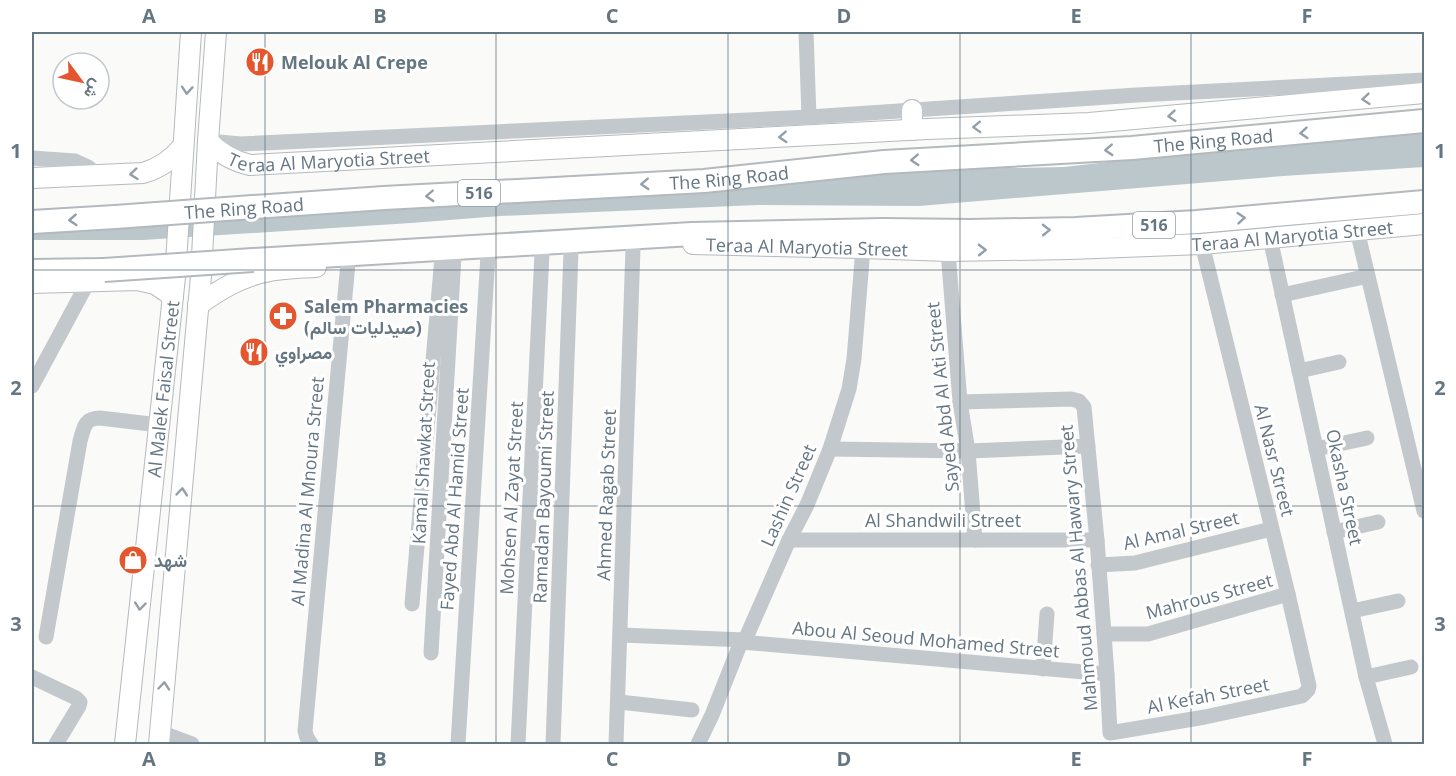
<svg xmlns="http://www.w3.org/2000/svg" width="1456" height="776" font-family="'Open Sans',Vazirmatn,sans-serif">
<style>
.water{fill:#bbc7cb}
.lines{fill:none;stroke-linecap:round;stroke-linejoin:round}
.major-casing{stroke:#b5babe;stroke-width:22}
.highway-casing{stroke:#b4b9bd;stroke-width:26}
.minor{stroke:#c3c8cc;stroke-width:15}
.major{stroke:#fff;stroke-width:20}
.highway{stroke:#fff;stroke-width:22}
.highway-bridge-casing{stroke:#b4b9bd;stroke-width:26;stroke-linecap:butt}
.highway-bridge{stroke:#fff;stroke-width:22}
.oneway{stroke:#939fa8}
.grid{fill:none;stroke:#657683;stroke-width:1.5;stroke-opacity:0.55}
.labels{text-anchor:middle;dominant-baseline:central;stroke-width:6;stroke-linejoin:round;paint-order:stroke}
.shield{fill:#fff;stroke:#939fa8;stroke-width:1.5}
.shield-label{font-size:16px;font-weight:bold;fill:#657683}
.poi-label{font-size:18px;font-weight:bold;fill:#657683;stroke:#fff;text-anchor:start}
.street-label{font-size:18px;fill:#657683;stroke:#fff}
.neatline{fill:none;stroke:#657683;stroke-width:2}
.grid-label{font-size:20px;text-anchor:middle;font-weight:bold;fill:#657683}
</style>
<rect width="100%" height="100%" fill="#fafaf8"/>
<polygon class="water" points="1424,130 1424,167 1283,176 919,206 757,205 500,216 411,223 143,240 32,240 32,221 740,173 1064,167 1205,151"/>
<g class="lines">
<g class="major-casing">
<g id="major">
<polyline points="912,110 912,130"/>
<path id="s1" d="M208,141C220,154 233,161 250,165L927,129L1089,123L1424,93"/>
<path d="M32,178L143,173C160,168 172,160 183,146"/>
<path id="s2" d="M693,244L863,248L948,251L1070,249L1202,244L1424,224"/>
<polyline points="32,283 137,280 155,284 167,292 173,297"/>
<path d="M198,305C218,291 240,277 265,272C281,268 299,268 316,267"/>
<path id="s3" d="M125,744L175,277L191,32"/>
<polyline points="159,744 201,276 208,141 216,32"/>
</g>
</g>
<g class="highway-casing">
<g id="highway">
<path id="s4" d="M253,207L384,198L704,181L884,162L1132,148L1424,121"/>
<polyline points="32,222 115,217"/>
<polyline points="253,260 692,234 883,230 970,231 1076,229 1197,222 1424,202"/>
<polyline points="32,271 104,270"/>
</g>
</g>
<g class="minor">
<polyline points="806,32 809,117"/>
<polyline points="208,141 241,144 809,117 1137,95 1424,80"/>
<polyline points="32,158 75,161 88,167 99,176"/>
<polyline points="1357,230 1424,511"/>
<polyline points="1270,238 1366,677 1385,744"/>
<polyline points="948,251 960,402 968,451 975,540"/>
<polyline points="1282,295 1368,276"/>
<polyline points="1299,371 1339,362"/>
<polyline points="32,386 88,282"/>
<polyline points="960,402 1071,399 1079,401 1084,407 1097,540 1107,674 1110,733 1205,717 1302,696 1308,690 1309,686 1288,594 1202,244"/>
<polyline points="830,449 968,451 1088,446"/>
<polyline points="1316,449 1367,438"/>
<polyline points="1334,532 1378,522"/>
<polyline points="789,540 1097,540"/>
<polyline points="1098,565 1135,563 1271,529"/>
<polyline points="412,604 442,257"/>
<polyline points="1352,611 1398,601"/>
<polyline points="1104,634 1148,634 1288,594"/>
<polyline points="621,635 745,640"/>
<path d="M46,637L80,441C84,428 84,418 100,418L159,425"/>
<polyline points="741,642 1107,674"/>
<polyline points="431,653 454,256"/>
<polyline points="1043,669 1047,614"/>
<polyline points="32,677 76,698 80,702 79,706 56,744"/>
<polyline points="1366,677 1411,667"/>
<polyline points="619,702 692,710"/>
<polyline points="160,732 192,744"/>
<polyline points="311,744 307,738 305,731 348,263"/>
<polyline points="458,744 488,255"/>
<polyline points="518,744 542,253"/>
<polyline points="553,744 571,251"/>
<polyline points="616,744 633,248"/>
<polyline points="698,744 712,715 741,642 745,640 789,540 807,505 830,449 849,389 854,359 863,248"/>
</g>
<use href="#major" class="major"/>
<use href="#highway" class="highway"/>
<g class="highway-bridge-casing">
<g id="highway-bridge">
<polyline points="115,217 253,207"/>
<polyline points="104,270 253,260"/>
</g>
</g>
<use href="#highway-bridge" class="highway-bridge"/>
</g>
<defs><path id="oneway-chevron" d="M-2-3.5L2.5 0L-2 3.5" fill="none" stroke-width="1.6" stroke-linecap="round" stroke-linejoin="round" transform="scale(1.5)"/></defs>
<g class="oneway">
<use href="#oneway-chevron" transform="translate(187 90) rotate(94)"/>
<use href="#oneway-chevron" transform="translate(1366 99) rotate(175)"/>
<use href="#oneway-chevron" transform="translate(1172 116) rotate(175)"/>
<use href="#oneway-chevron" transform="translate(977 127) rotate(178)"/>
<use href="#oneway-chevron" transform="translate(1304 133) rotate(175)"/>
<use href="#oneway-chevron" transform="translate(783 137) rotate(177)"/>
<use href="#oneway-chevron" transform="translate(1109 150) rotate(177)"/>
<use href="#oneway-chevron" transform="translate(915 160) rotate(177)"/>
<use href="#oneway-chevron" transform="translate(134 174) rotate(174)"/>
<use href="#oneway-chevron" transform="translate(645 184) rotate(177)"/>
<use href="#oneway-chevron" transform="translate(430 196) rotate(177)"/>
<use href="#oneway-chevron" transform="translate(1241 218) rotate(-5)"/>
<use href="#oneway-chevron" transform="translate(73 220) rotate(176)"/>
<use href="#oneway-chevron" transform="translate(1046 230) rotate(-1)"/>
<use href="#oneway-chevron" transform="translate(982 250) rotate(-1)"/>
<use href="#oneway-chevron" transform="translate(182 492) rotate(-85)"/>
<use href="#oneway-chevron" transform="translate(140 606) rotate(96)"/>
<use href="#oneway-chevron" transform="translate(164 686) rotate(-85)"/>
</g>
<path class="grid" d="M265,32V744M496,32V744M728,32V744M960,32V744M1191,32V744M32,270H1424M32,506H1424"/>
<defs>
<g id="restaurant-disc" transform="scale(1.5)"><circle r="9.5" fill="#e4572e" stroke="#fff"/><path d="M-5-6h1v4h1v-4h1v4h1v-4h1v5L-1.5 .5V6h-2V.5L-5-1ZM5-6V6H3V1.5H1.5Q1.5-4 5-6Z" fill="#fff"/></g>
<g id="pharmacy-disc" transform="scale(1.5)"><circle r="9.5" fill="#e4572e" stroke="#fff"/><path d="M-2-6h4v4h4v4h-4v4h-4v-4h-4v-4h4Z" fill="#fff"/></g>
<g id="shop-disc" transform="scale(1.5)"><circle r="9.5" fill="#e4572e" stroke="#fff"/><path d="M-5-2.5h2.3a2.7 3.5 0 0 1 5.4 0H5L5.5 6h-11ZM-1.5-2.5h3a1.5 2.3 0 0 0-3 0Z" fill="#fff"/></g>
</defs>
<g fill-rule="evenodd">
<use href="#restaurant-disc" x="260" y="62"/>
<use href="#pharmacy-disc" x="283" y="316"/>
<use href="#restaurant-disc" x="254" y="352"/>
<use href="#shop-disc" x="133" y="560"/>
</g>
<g class="labels">
<g class="shield">
<rect x="458" y="180" width="42" height="26" rx="4.5"/>
<rect x="1133" y="212" width="42" height="26" rx="4.5"/>
</g>
<g class="shield-label">
<text x="479" y="193">516</text>
<text x="1154" y="225">516</text>
</g>
<g class="poi-label">
<text x="281" y="62">Melouk Al Crepe</text>
<text x="304" y="306">Salem Pharmacies<tspan x="304" dy="21">(صيدليات سالم)</tspan></text>
<text x="275" y="352">مصراوي</text>
<text x="154" y="560">شهد</text>
</g>
<g class="street-label">
<text stroke="none"><textPath href="#s4" startOffset="963">The Ring Road</textPath></text>
<text stroke="none"><textPath href="#s1" startOffset="128">Teraa Al Maryotia Street</textPath></text>
<text stroke="none"><textPath href="#s4" startOffset="477">The Ring Road</textPath></text>
<text transform="translate(244 208) rotate(-4)">The Ring Road</text>
<text stroke="none"><textPath href="#s2" startOffset="600">Teraa Al Maryotia Street</textPath></text>
<text stroke="none"><textPath href="#s2" startOffset="114">Teraa Al Maryotia Street</textPath></text>
<text stroke="none"><textPath href="#s3" startOffset="357">Al Malek Faisal Street</textPath></text>
<text transform="translate(942 397) rotate(-96)">Sayed Abd Al Ati Street</text>
<text transform="translate(423 453) rotate(-87)">Kamal Shawkat Street</text>
<text transform="translate(1275 460) rotate(76)">Al Nasr Street</text>
<text transform="translate(1345 487) rotate(78)">Okasha Street</text>
<text transform="translate(307 491) rotate(-85)">Al Madina Al Mnoura Street</text>
<text transform="translate(606 495) rotate(-88)">Ahmed Ragab Street</text>
<text transform="translate(788 495) rotate(-66)">Lashin Street</text>
<text transform="translate(543 497) rotate(-88)">Ramadan Bayoumi Street</text>
<text transform="translate(511 498) rotate(-87)">Mohsen Al Zayat Street</text>
<text transform="translate(454 499) rotate(-86)">Fayed Abd Al Hamid Street</text>
<text x="943" y="520">Al Shandwili Street</text>
<text transform="translate(1181 530) rotate(-13)">Al Amal Street</text>
<text transform="translate(1078 568) rotate(-95)">Mahmoud Abbas Al Hawary Street</text>
<text transform="translate(1209 596) rotate(-15)">Mahrous Street</text>
<text transform="translate(926 639) rotate(5)">Abou Al Seoud Mohamed Street</text>
<text transform="translate(1208 695) rotate(-11)">Al Kefah Street</text>
</g>
</g>
<rect width="1456" height="776" fill="none" stroke="#ffffff" stroke-width="66"/>
<g transform="translate(81 81) rotate(123)"><circle r="28" fill="#ffffff" stroke="#c1c8cd" stroke-width="1.5"/>
<path d="M0-4.5L10 22L0 15L-10 22Z" fill="#e4572e"/>
<text y="-9" font-size="16" font-weight="bold" text-anchor="middle" fill="#657683">ش</text>
</g>
<rect x="33" y="33" width="1390" height="710" class="neatline"/>
<g class="grid-label">
<text x="149" y="23">A</text>
<text x="380" y="23">B</text>
<text x="612" y="23">C</text>
<text x="844" y="23">D</text>
<text x="1076" y="23">E</text>
<text x="1307" y="23">F</text>
<text x="16" y="158">1</text>
<text x="1440" y="158">1</text>
<text x="16" y="395">2</text>
<text x="1440" y="395">2</text>
<text x="16" y="631">3</text>
<text x="1440" y="631">3</text>
<text x="149" y="766">A</text>
<text x="380" y="766">B</text>
<text x="612" y="766">C</text>
<text x="844" y="766">D</text>
<text x="1076" y="766">E</text>
<text x="1307" y="766">F</text>
</g>
</svg>
